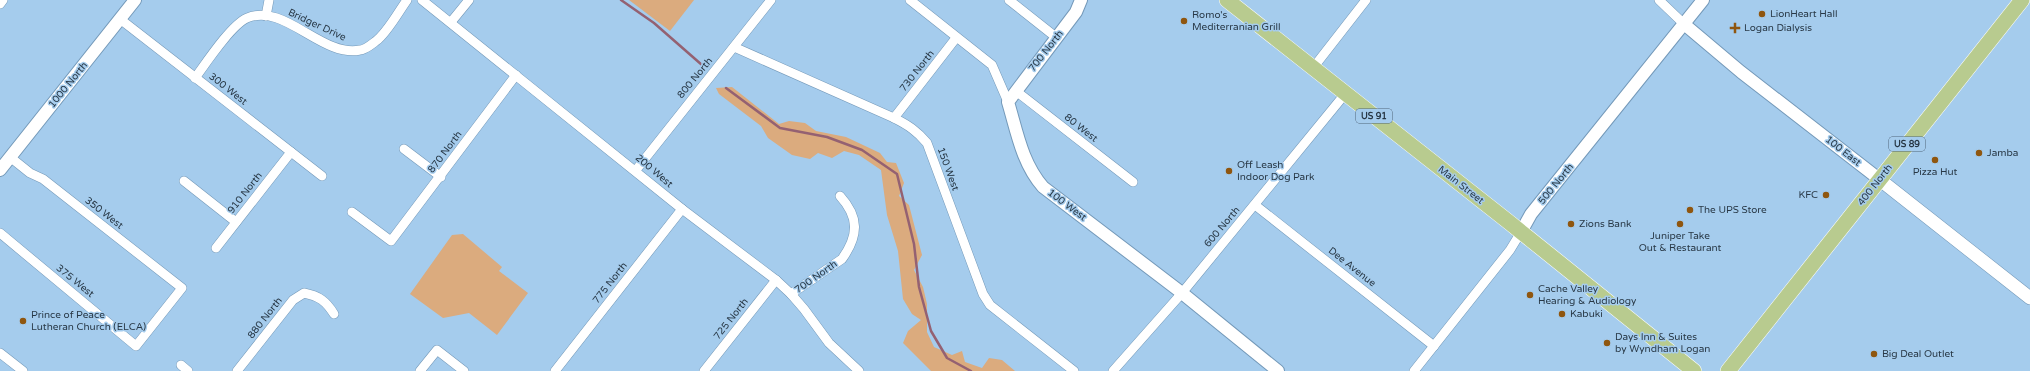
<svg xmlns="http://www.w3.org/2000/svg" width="2030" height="371" font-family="'Varela Round',sans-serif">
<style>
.green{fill:#dbab7e}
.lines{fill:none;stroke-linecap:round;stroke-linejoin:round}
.stream{stroke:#946172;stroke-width:2.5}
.minor-casing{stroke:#7499b9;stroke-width:10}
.tertiary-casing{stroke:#7499b9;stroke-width:14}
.secondary-casing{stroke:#7499b9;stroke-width:14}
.primary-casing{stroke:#fff;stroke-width:16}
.minor{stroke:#fff;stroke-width:9}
.tertiary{stroke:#fff;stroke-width:12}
.secondary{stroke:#fff;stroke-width:13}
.primary{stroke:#b8cb8f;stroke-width:15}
.poi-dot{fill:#8f560f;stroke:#a5cced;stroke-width:1.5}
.labels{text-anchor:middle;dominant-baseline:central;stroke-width:3;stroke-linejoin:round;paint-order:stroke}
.shield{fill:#a5cced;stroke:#4e6478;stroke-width:1}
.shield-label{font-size:9px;font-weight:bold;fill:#283846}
.poi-label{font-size:10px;fill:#283846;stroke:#a5cced;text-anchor:start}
.street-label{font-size:10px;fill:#283846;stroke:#a5cced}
</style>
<rect width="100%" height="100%" fill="#a5cced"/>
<g class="green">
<polygon points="629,0 694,0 670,31"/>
<polygon points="732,87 779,124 789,121 805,123 816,131 846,137 880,153 887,162 896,163 904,183 899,196 909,205 922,255 914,270 923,287 927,304 927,332 934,347 952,355 962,351 965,362 982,368 989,358 1002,360 1015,371 931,371 903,343 908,331 921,320 912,314 903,299 898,251 887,215 881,170 859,155 844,151 832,158 818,153 810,159 792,155 768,138 761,126 719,94 716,88"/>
<polygon points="463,234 502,267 499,271 528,293 497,335 469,313 443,318 410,294 452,235"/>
</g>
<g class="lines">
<g class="stream">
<polyline points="621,0 654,23 702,65"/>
<polyline points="726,88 780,128 827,137 862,150 897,174 914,244 919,287 931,331 947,358 971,371"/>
</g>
<g class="minor-casing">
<g id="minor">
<polyline points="422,0 682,209 776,280 791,294 804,309 829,343 859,371"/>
<polyline points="910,0 992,65 1008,102"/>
<polyline points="1009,0 1057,38"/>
<polyline points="1659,0 1684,24"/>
<polyline points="0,4 3,0"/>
<polyline points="266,16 269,0"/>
<polyline points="120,19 322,176"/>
<polyline points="451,22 469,0"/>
<path d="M734,47L894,118C908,125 917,131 927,143L983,294L990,305L1074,371"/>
<polyline points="1313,68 1366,0"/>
<path d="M195,78C206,63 231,25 247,18C284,2 322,58 360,50C365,50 372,44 376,41C387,33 399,11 407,0"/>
<polyline points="1016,91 1133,182"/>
<polyline points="894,118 956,38"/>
<polyline points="404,149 441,177"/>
<polyline points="636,170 771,0"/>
<polyline points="184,181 236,222"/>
<polyline points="1255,205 1434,346"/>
<polyline points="352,212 391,241 516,75"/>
<polyline points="0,233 136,346 182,288 43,179 30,173 10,157"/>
<polyline points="216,248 291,152"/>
<path d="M791,294L842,259C859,235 859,217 840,196"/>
<polyline points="0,353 23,371"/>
<polyline points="181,365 188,371"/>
<path d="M237,371L293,300L304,293C319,296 326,301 334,314"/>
<polyline points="420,371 437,350 464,371"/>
<polyline points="555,371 682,209"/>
<polyline points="704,371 776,280"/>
<polyline points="1113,371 1182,293 1345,94"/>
<polyline points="1414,371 1510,250 1521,232"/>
</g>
</g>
<g class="tertiary-casing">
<g id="tertiary">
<path d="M1081,0L1076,12L1008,102C1017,132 1022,163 1043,187L1182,293L1278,371"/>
<polyline points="1684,24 1741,72 1879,179"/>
<polyline points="0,170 135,0"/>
<polyline points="1521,232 1531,214 1703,0"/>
</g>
</g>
<g class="secondary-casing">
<polyline id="secondary" points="1879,179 2030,298"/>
</g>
<g class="primary-casing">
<g id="primary">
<polyline points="1227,0 1510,223 1694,371"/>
<polyline points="1728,371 2022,0"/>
</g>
</g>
<use href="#minor" class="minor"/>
<use href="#tertiary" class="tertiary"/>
<use href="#secondary" class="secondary"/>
<use href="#primary" class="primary"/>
</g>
<g class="poi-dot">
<circle cx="1762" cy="14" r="4"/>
<circle cx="1184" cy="21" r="4"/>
<path d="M1733 22h4v4h4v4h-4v4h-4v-4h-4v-4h4z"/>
<circle cx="1979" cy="153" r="4"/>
<circle cx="1935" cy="160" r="4"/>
<circle cx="1229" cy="171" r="4"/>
<circle cx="1826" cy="195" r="4"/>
<circle cx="1690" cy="210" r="4"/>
<circle cx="1571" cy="224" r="4"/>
<circle cx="1680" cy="224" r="4"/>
<circle cx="1530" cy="295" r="4"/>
<circle cx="1562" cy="314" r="4"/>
<circle cx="23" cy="321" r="4"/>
<circle cx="1607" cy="343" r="4"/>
<circle cx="1874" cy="354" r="4"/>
</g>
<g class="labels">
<g class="shield">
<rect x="1356" y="109" width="36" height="14" rx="3"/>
<rect x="1889" y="137" width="36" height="14" rx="3"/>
</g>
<g class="shield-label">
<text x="1374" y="116">US 91</text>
<text x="1907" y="144">US 89</text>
</g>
<g class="poi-label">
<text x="1770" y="14">LionHeart Hall</text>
<text x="1192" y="15">Romo's<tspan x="1192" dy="12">Mediterranian Grill</tspan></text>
<text x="1744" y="28">Logan Dialysis</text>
<text x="1987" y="153">Jamba</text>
<text x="1237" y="165">Off Leash<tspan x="1237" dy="12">Indoor Dog Park</tspan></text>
<text x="1935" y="172" text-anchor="middle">Pizza Hut</text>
<text x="1818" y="195" text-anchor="end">KFC</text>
<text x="1698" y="210">The UPS Store</text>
<text x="1579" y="224">Zions Bank</text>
<text x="1680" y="236" text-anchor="middle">Juniper Take<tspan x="1680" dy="12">Out &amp; Restaurant</tspan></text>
<text x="1538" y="289">Cache Valley<tspan x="1538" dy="12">Hearing &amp; Audiology</tspan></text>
<text x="1570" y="314">Kabuki</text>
<text x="31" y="315">Prince of Peace<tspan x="31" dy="12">Lutheran Church (ELCA)</tspan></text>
<text x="1615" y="337">Days Inn &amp; Suites<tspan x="1615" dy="12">by Wyndham Logan</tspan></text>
<text x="1882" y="354">Big Deal Outlet</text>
</g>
<g class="street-label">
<text transform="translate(317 25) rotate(25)">Bridger Drive</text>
<text transform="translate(1046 51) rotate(-52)">700 North</text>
<text transform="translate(917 71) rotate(-52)">730 North</text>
<text transform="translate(695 78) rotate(-51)">800 North</text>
<text transform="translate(68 85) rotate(-51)">1000 North</text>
<text transform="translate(228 89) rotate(38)">300 West</text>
<text transform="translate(1081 128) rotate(38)">80 West</text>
<text transform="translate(1843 151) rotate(38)">100 East</text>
<text transform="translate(445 152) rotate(-53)">870 North</text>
<text transform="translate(948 169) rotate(70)">150 West</text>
<text transform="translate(654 171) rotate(40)">200 West</text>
<text transform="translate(1556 184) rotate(-51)">500 North</text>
<text transform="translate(1461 185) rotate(38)">Main Street</text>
<text transform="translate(1875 185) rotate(-52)">400 North</text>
<text transform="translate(245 193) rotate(-52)">910 North</text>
<text transform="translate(1067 205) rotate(37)">100 West</text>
<text transform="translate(104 213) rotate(38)">350 West</text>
<text transform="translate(1222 227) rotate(-50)">600 North</text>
<text transform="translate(1352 267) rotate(38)">Dee Avenue</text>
<text transform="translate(816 277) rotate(-35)">700 North</text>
<text transform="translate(75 281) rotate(39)">375 West</text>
<text transform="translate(610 283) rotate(-52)">775 North</text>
<text transform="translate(265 318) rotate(-52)">880 North</text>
<text transform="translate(731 319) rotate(-52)">725 North</text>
</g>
</g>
</svg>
